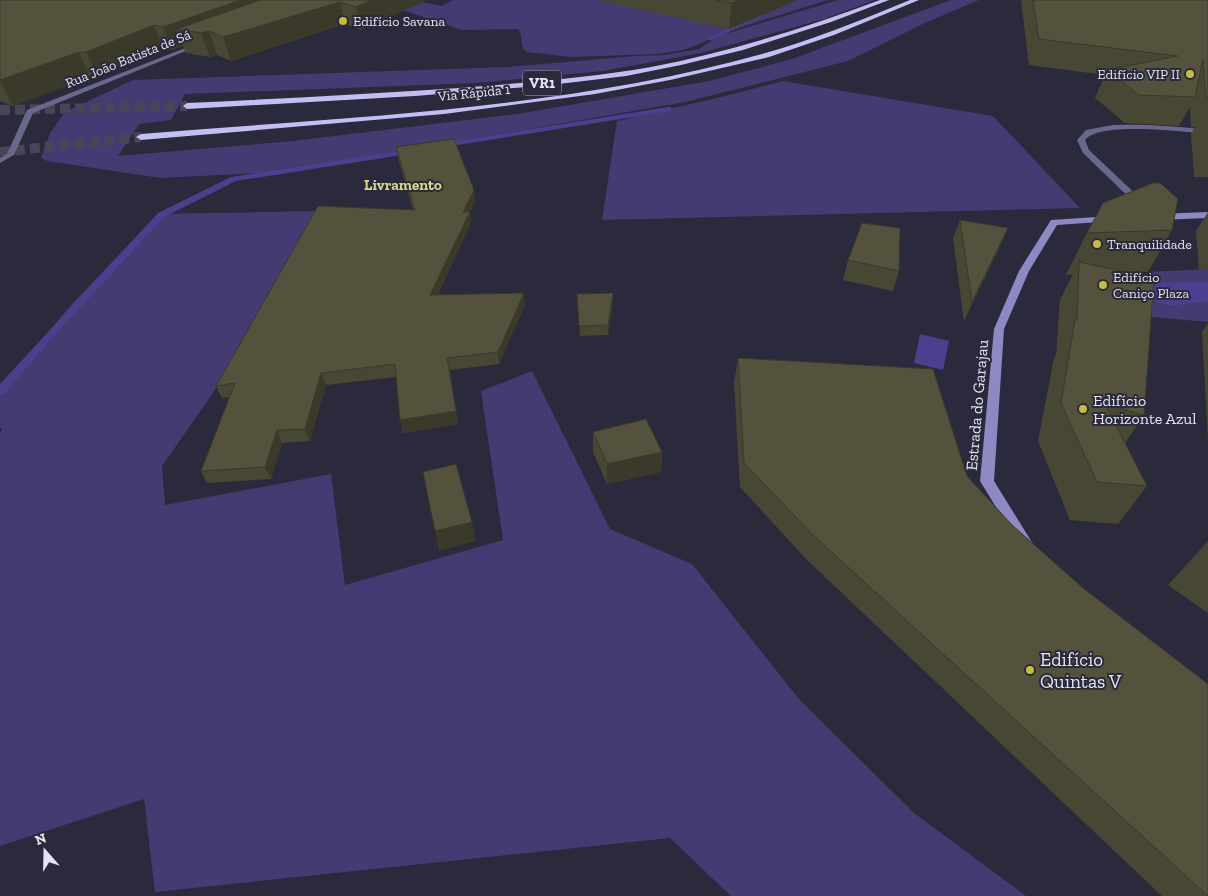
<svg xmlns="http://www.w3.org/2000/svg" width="1208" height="896" font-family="'Zilla Slab',serif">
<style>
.green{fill:#443b73}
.water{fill:#4d3e8e}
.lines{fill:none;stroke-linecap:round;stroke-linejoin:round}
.stream{fill:#4d3e8e;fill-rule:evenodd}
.highway-tunnel{stroke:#474557;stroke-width:10;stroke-dasharray:10 5;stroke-linecap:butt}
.street{fill:#6a678c;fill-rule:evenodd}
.secondary{fill:#8e88c3;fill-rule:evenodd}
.highway{fill:#c3bff5;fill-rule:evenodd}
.wall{fill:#484734}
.shaded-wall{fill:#3b392a}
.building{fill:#54523c;stroke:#3b392a}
.poi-dot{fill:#c6bc3d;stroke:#2b293c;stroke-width:2}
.labels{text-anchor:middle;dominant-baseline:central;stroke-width:4;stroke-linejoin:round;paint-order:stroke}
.far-poi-label{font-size:14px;fill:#e5e5f1;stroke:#2b293c;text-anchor:start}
.far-street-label{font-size:14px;fill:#e5e5f1;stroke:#2b293c}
.shield{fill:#2b293c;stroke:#adadbb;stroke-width:1}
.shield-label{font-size:15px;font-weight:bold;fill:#e5e5f1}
.far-neighbourhood-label{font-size:15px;font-weight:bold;fill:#dcd688;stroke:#2b293c}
.poi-label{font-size:16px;fill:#e5e5f1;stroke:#2b293c;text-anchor:start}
.street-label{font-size:16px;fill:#e5e5f1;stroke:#2b293c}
.near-poi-label{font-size:19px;fill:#e5e5f1;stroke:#2b293c;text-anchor:start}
</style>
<rect width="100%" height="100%" fill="#2b293c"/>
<g class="green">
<path d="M373,0H412L441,6L453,0H828L719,34L698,45L683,50L658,54L571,57L527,52C519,47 524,36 518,29L462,30Z"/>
<polygon points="838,0 875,0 824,19 701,53 603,71 477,83 185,94 171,120 139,124 118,156 293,141 517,114 709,81 792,59 951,0 979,0 927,22 848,61 685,102 282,172 160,178 47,161 41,158 50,133 65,112 133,80 507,67 636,56 664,55 699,49 718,36"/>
<polygon points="783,81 993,116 1080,208 602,220 617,121 717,98"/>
<polygon points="320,211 213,393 162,466 165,505 331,474 345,585 503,540 481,391 532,371 610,529 692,564 798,698 914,813 1026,896 731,896 670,838 155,892 144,799 0,846 0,433 2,428 0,428 0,390 71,305 158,214"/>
<polygon points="1208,269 1208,322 1139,316 1148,272"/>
</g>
<g class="water">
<polygon points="1208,282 1208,301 1172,306 1156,302 1154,283"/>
<polygon points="920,334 949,341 943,370 914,363"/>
</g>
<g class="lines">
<g class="stream">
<polygon points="778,0 784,0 758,19 711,40 706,39 754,17"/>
<polygon points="668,107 671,107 671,111 439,148 435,146 439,144"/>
<polygon points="412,149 415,149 415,153 236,181 164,217 53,337 4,394 0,395 0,384 158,213 231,177"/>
</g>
<g class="highway-tunnel">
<polyline points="0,110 187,106"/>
<polyline points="0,152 141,137"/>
</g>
<g class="street">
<polygon points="198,43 203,44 33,113 14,155 0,163 0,158 7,154 27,110"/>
<path d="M1113,125C1144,124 1176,126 1208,130V134C1184,132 1100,121 1085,140L1089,150L1144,202V206H1138L1083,153L1077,140L1086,130Z"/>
</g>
<g class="secondary">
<polygon points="1208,212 1208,218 1158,220 1154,217 1158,214"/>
<polygon points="1111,216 1114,217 1114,221 1057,225 1029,271 1004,329 994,481 1033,544 1031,548 1026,550 1021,548 980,481 994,329 1019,271 1051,220"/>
</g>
<g class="highway">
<path d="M880,0H889L831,22L743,50L681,65L626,76L550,85L415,96L187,109L183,106L187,103C278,99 369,94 459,88C523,83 588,78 651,67C729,52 805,28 880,0Z"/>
<path d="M910,0H919L834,35L769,57L670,80L595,94L444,114L141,140L136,137L141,134C347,117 562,110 762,54C813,40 861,20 910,0Z"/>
</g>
</g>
<g class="wall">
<polygon points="0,0 427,0 361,30 345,24 231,61 217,55 210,57 186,53 183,46 172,50 163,49 97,76 90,77 13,106 0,101"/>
<polygon points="598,0 798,0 729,29"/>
<polygon points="1021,0 1208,0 1208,177 1194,177 1191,134 1195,127 1191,127 1190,107 1179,126 1125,123 1095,98 1105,75 1029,65"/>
<polygon points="396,147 474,190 475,201 470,212 471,223 438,294 525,305 499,364 450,370 458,424 403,433 396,377 326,385 310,441 282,443 271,479 207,483 201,471 230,397 222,398 216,386 413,210 398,158"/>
<polygon points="1208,212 1208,269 1199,270 1196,231"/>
<polygon points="960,220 1000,247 964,321 953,239"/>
<polygon points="1172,230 1148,272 1127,272 1144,415 1125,443 1147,486 1118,524 1070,520 1038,441 1054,358 1056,355 1060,300 1073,274 1066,275 1087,233"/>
<polygon points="848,260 899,271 893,291 843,280"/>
<polygon points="577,294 613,303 608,335 580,336"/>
<polygon points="1208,323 1208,440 1202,332"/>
<polygon points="738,358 967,476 1208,896 1162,896 806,559 740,487 734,383"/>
<polygon points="593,432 662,452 661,472 607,484 593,452"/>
<polygon points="1208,541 1208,613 1168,585"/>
</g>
<g class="shaded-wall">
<polygon points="241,0 310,0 209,31 217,55 210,57 201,33 177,29 183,46 172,50 163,27"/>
<polygon points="372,0 427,0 361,30 356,7"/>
<polygon points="740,0 798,0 729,29 732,3"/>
<polygon points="340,2 345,24 231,61 223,37"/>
<polygon points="154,25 163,49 97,76 86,52"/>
<polygon points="79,52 90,77 13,106 0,80"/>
<polygon points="474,190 475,201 470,212 471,223 432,306 430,295 463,212"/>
<polygon points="1008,228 1000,247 964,321 972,302"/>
<polygon points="524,293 525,305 499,364 498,352"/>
<polygon points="613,293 613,303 608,335 608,325"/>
<polygon points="450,370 458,424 403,433 400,420"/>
<polygon points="321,373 326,385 310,441 305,429"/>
<polygon points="277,430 282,443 271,479 265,467"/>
<polygon points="662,452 661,472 607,484 607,464"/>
<polygon points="472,522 476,541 439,551 435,531"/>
</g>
<g class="building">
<polygon points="0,0 241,0 163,27 154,25 86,52 79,52 0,80"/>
<polygon points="260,0 372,0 356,7 340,2 223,37 209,31 201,33 177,29"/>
<polygon points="716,0 740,0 732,3"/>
<polygon points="1033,0 1208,0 1208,98 1206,98 1203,59 1195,97 1139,95 1107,70 1178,56 1039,39"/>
<polygon points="454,139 474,190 463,212 470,212 430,295 524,293 498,352 447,358 456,411 400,420 395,364 321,373 305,429 277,430 265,467 201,471 235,383 216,386 318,206 415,210 396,147"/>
<polygon points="1153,183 1160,183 1178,199 1172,230 1087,233 1103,203"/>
<polygon points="960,220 1008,228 972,302"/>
<polygon points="862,223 900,228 899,271 848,260"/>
<polygon points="1079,262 1154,278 1144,415 1105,404 1147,486 1097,482 1061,403 1075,320 1077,320"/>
<polygon points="613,293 608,325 579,326 577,294"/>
<polygon points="738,358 933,369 967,476 1012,525 1083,588 1208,684 1208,896 813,535 744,463"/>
<polygon points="646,419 662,452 607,464 593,432"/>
<polygon points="456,464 472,522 435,531 423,472"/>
</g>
<g class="poi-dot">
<circle cx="343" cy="21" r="5"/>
<circle cx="1190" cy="74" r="5"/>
<circle cx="1097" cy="244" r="5"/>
<circle cx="1103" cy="285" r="5"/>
<circle cx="1083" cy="409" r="5"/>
<circle cx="1030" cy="670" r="5"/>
</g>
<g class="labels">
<g class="far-poi-label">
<text x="353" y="21">Edifício Savana</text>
<text x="1180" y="74" text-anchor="end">Edifício VIP II</text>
<text x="1107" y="244">Tranquilidade</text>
<text x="1113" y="277">Edifício<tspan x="1113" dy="16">Caniço Plaza</tspan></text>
</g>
<g class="far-street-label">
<text transform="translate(128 59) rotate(-22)">Rua João Batista de Sá</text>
<text transform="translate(474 93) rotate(-6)">Via Rápida 1</text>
</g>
<rect class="shield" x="523" y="70.5" width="38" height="25" rx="4"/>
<g class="shield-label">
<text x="542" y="83">VR1</text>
</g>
<g class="far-neighbourhood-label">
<text x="403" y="185">Livramento</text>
</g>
<g class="poi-label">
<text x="1093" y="400">Edifício<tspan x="1093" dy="18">Horizonte Azul</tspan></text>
</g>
<g class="street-label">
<text transform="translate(977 405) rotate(-85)">Estrada do Garajau</text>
</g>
<g class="near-poi-label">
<text x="1040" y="659">Edifício<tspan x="1040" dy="22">Quintas V</tspan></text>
</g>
</g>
<g transform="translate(45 851) rotate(340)" stroke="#2b293c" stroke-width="4" paint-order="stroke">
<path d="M0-4L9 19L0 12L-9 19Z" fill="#e5e5f1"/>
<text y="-8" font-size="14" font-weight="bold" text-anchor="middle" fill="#e5e5f1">N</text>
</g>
</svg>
